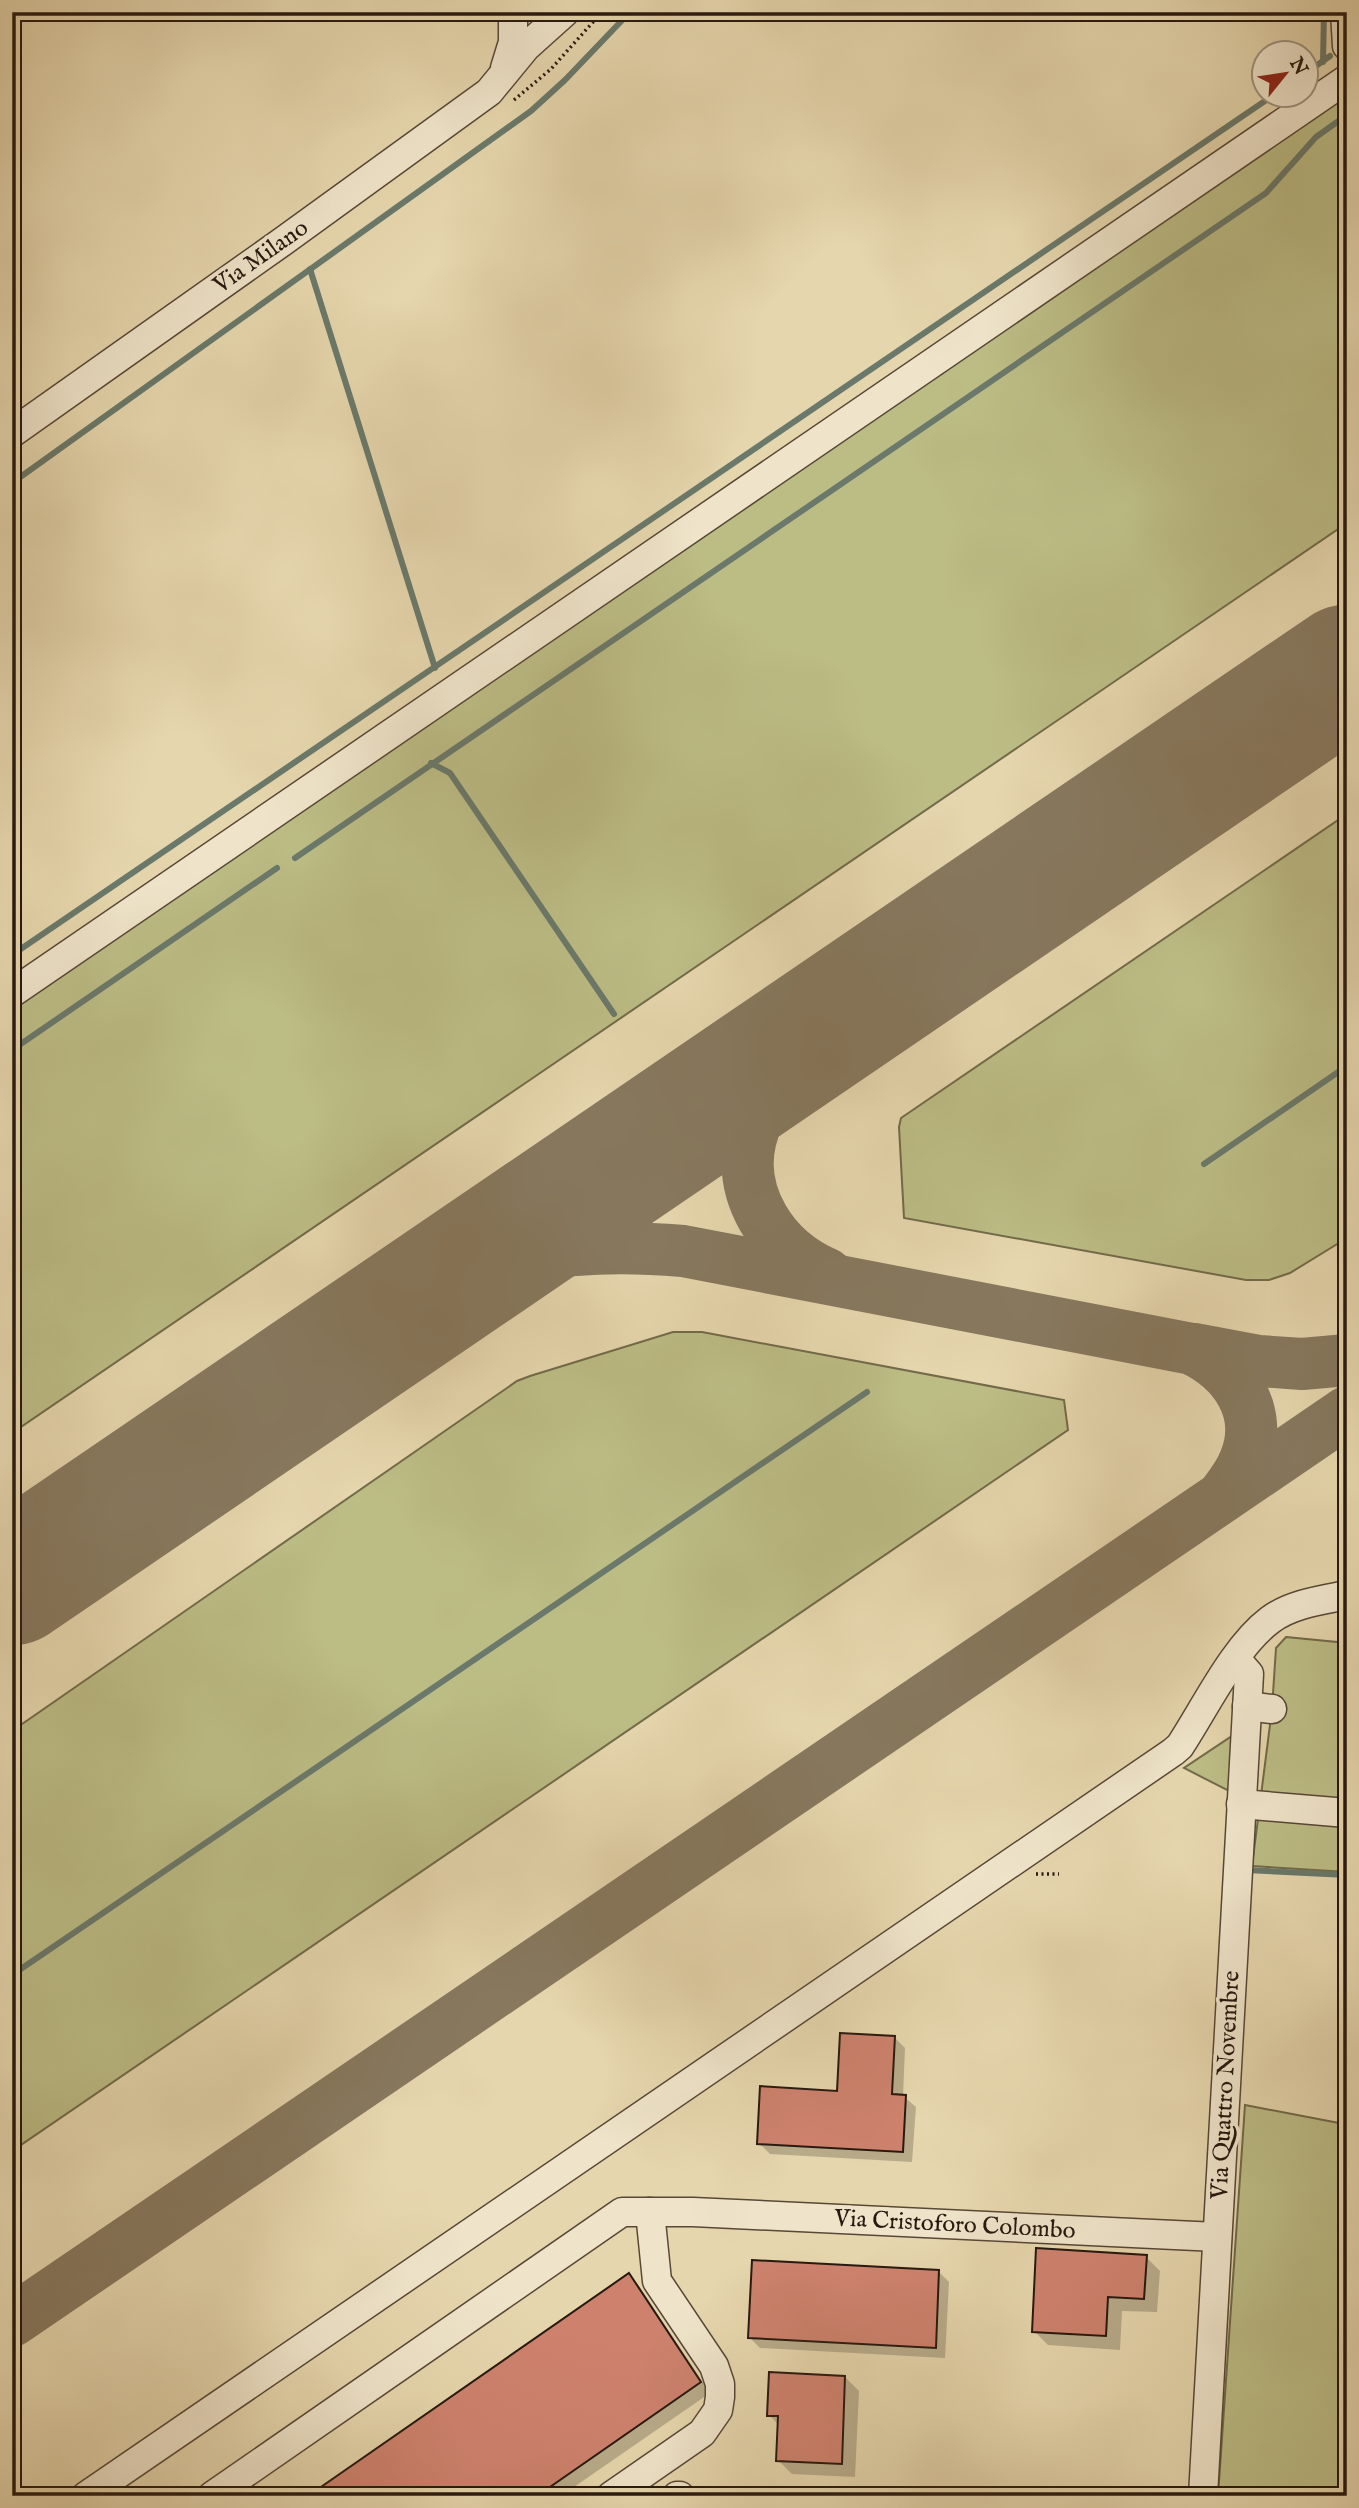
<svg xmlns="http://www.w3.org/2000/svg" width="1359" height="2508" font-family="'IM FELL English',serif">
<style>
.green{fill:#bcbc85;stroke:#726a4a;stroke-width:2}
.shadow{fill:#0003}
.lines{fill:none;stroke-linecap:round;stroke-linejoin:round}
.stream{stroke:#6a796b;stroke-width:6}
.taxiway{stroke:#87785e;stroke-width:52}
.runway{stroke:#87785e;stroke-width:131}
.building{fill:#ce826e;stroke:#281910;stroke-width:2}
.minor-casing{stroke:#584837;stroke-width:31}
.path{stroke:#281910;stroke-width:3.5;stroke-dasharray:2 3.5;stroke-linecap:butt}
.minor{stroke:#efe4ca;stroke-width:28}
.labels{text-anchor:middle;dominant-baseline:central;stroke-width:7;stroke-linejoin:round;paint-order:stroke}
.street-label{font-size:24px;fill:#281910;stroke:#efe4ca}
</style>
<rect width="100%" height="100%" fill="#e6d6ad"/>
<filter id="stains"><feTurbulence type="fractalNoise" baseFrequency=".00286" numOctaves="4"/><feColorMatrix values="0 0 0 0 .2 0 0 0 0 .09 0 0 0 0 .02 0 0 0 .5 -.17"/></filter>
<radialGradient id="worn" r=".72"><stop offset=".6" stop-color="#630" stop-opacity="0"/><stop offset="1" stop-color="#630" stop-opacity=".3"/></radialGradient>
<g class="green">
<polygon points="1347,93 1347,523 12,1433 12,1002"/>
<polygon points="1347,814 1347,1238 1290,1273 1269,1280 1246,1280 904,1218 899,1127 901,1118"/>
<polygon points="673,1332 702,1332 1064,1400 1068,1430 12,2151 12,1731 517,1381 530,1376"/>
<polygon points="1286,1637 1347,1643 1347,1872 1252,1866 1272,1709 1276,1648"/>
<polygon points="1232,1736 1231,1792 1184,1768"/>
<polygon points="1245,2105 1344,2124 1347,2128 1345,2496 1218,2496"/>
</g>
<g class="shadow">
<polygon points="895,2038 905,2048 903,2096 916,2107 912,2162 770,2154 759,2143 839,2092"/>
<polygon points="1146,2257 1160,2271 1157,2312 1122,2311 1120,2350 1048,2345 1034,2331"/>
<polygon points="939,2272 949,2282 945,2358 760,2348 750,2338"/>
<polygon points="628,2276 639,2286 710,2393 561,2496 311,2496"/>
<polygon points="845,2377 859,2391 855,2477 792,2474 778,2460 780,2426 769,2415"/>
</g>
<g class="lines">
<g class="stream">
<polyline points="1323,62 1324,12"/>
<polyline points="1306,73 1330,56"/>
<polyline points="310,269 435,668"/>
<polyline points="12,483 531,111 565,80 630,12"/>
<polyline points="431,763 450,773 614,1014"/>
<polyline points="295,858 1266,193 1316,137 1347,115"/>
<polyline points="12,955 1275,94"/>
<polyline points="12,1050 277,868"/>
<polyline points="1204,1164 1347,1066"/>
<polyline points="1246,1870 1347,1875"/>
<polyline points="12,1975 867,1392"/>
</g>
<g class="taxiway">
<path d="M824,1027C776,1081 720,1143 763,1218C778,1244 799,1262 827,1274"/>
<path d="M431,1295C475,1278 528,1255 575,1250C611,1247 647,1248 683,1251L1192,1349C1234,1369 1265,1411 1245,1460C1240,1474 1231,1485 1222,1497"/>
<polyline points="1195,1349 1259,1361 1302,1364 1347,1360"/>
<polyline points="12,2321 1347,1412"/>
</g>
<polyline class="runway" points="12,1580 1347,670"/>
</g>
<g class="building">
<polygon points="840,2033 895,2036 892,2094 906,2095 903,2152 757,2144 760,2086 837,2091"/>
<polygon points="1036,2248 1147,2255 1144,2299 1108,2297 1106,2336 1032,2332"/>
<polygon points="752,2260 939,2270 936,2348 748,2338"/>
<polygon points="629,2273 701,2382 537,2496 308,2496"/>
<polygon points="769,2372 845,2376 842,2464 776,2461 778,2416 767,2416"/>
</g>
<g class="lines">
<g class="minor-casing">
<g id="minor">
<polyline points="1345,12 1347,46"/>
<polyline points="505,68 513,42 513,12"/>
<polyline points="12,433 282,242 489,92 526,47 565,12"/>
<polyline points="12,993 1347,79"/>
<polyline points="1247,1706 1272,1709"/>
<polyline points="1241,1804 1347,1813"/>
<path d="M86,2496L1173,1752L1180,1746C1205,1708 1234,1647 1270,1620C1291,1604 1322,1600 1347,1595"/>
<polyline points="212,2496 622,2212 693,2212 1217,2237"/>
<polyline points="611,2496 702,2433 718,2410 720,2397 720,2384 714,2366 657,2281 650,2212"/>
<polyline points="677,2496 680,2496"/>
<polyline points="1203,2496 1249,1674 1236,1659"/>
</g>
</g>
<g class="path">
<polyline points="514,100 551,69 602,12"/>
<polyline points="1036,1874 1059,1874"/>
</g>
<use href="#minor" class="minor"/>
</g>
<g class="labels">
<g class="street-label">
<text transform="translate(261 257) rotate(-35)">Via Milano</text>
<text transform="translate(1226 2085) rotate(-87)">Via Quattro Novembre</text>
<text transform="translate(955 2225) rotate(3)">Via Cristoforo Colombo</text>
</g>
</g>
<rect width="1359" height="2508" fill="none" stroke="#e6d6ad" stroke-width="42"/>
<rect x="14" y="14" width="1331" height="2480" fill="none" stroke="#281910" stroke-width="3.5"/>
<rect x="21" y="21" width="1317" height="2466" fill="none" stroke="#281910" stroke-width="2"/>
<g transform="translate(1285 74) rotate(60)"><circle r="33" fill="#efe4ca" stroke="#9f9380" stroke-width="2"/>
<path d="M0-5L12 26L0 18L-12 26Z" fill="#8f2418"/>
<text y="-10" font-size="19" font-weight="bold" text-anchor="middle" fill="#281910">N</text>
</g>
<rect width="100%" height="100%" filter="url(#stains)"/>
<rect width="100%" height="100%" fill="url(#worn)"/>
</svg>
